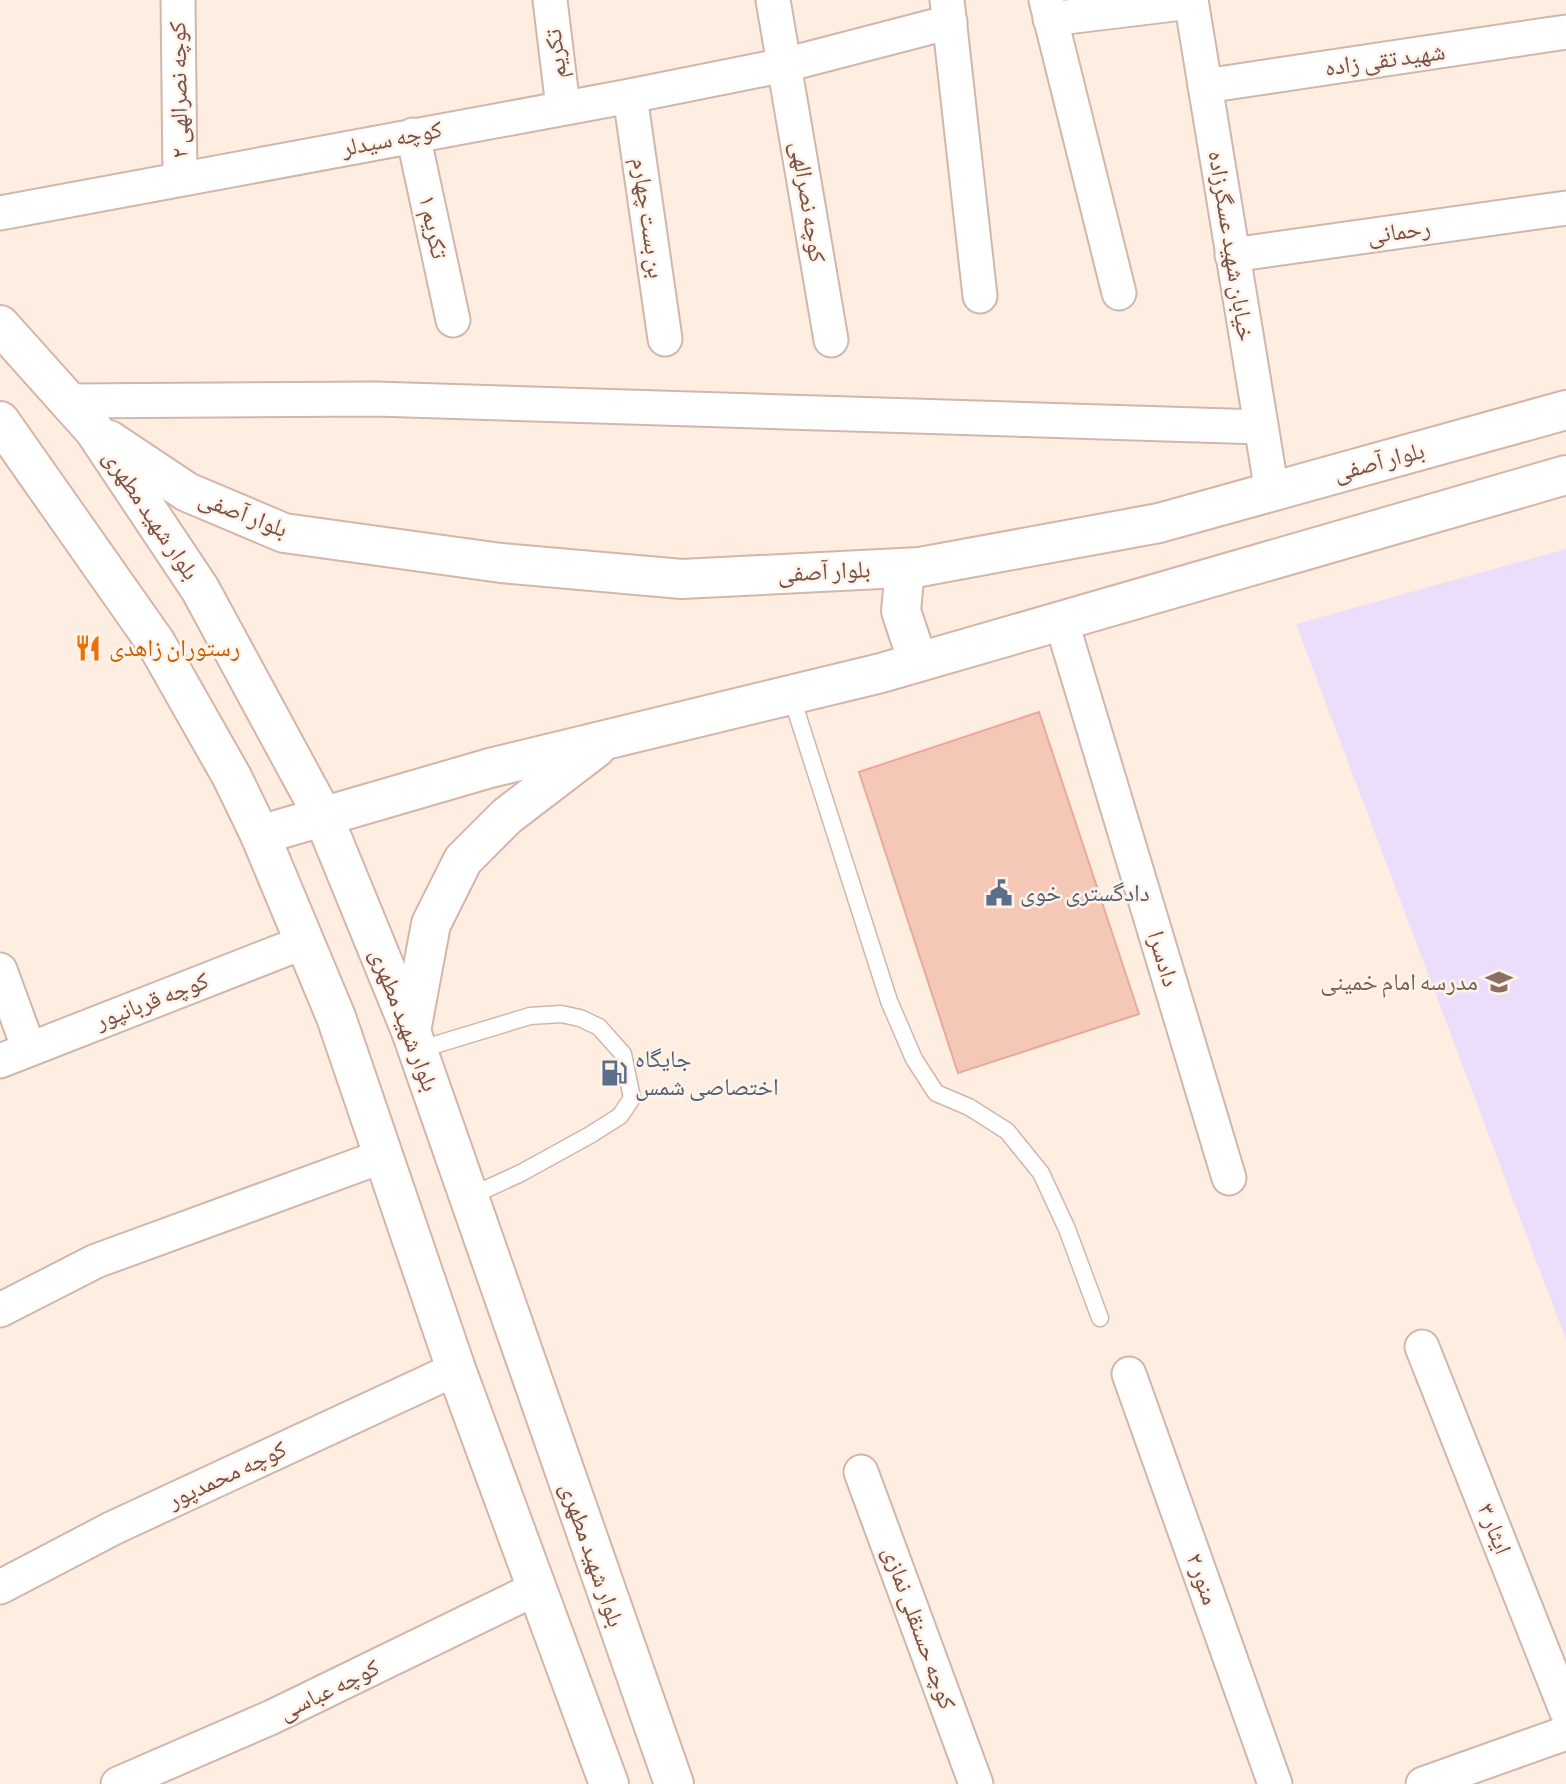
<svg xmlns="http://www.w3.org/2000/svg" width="1566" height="1784" font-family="'Sofia Sans Condensed','Noto Naskh Arabic',sans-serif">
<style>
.education{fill:#ecdefa}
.building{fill:#f5c7b7;stroke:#e8aa97;stroke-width:2}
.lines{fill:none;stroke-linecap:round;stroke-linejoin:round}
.service-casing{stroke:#d1b6ab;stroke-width:19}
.minor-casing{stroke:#d1b6ab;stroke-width:37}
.secondary-casing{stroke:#d5b5a7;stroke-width:42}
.service{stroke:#fff;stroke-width:16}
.minor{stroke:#fff;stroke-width:33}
.secondary{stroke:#fff;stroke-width:38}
.labels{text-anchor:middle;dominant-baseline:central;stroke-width:5;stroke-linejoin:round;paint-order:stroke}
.street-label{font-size:24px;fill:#765047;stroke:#fff3e9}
.food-label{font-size:24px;fill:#c56008;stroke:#fff3e9;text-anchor:start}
.service-label{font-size:24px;fill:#4e5e75;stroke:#fff3e9;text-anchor:start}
.education-label{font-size:24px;fill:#785e54;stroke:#fff3e9;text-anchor:end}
</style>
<rect width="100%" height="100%" fill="#feeee2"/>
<polygon class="education" points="1566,549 1566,1340 1296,624"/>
<polygon class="building" points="1039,712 1139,1014 958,1073 859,772"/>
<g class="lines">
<g class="service-casing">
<g id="service">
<polyline points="791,695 889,1001 914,1059 936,1093 969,1107 1007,1131 1041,1173 1067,1229 1100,1318"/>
<polyline points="418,1050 530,1016 561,1014 580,1018 599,1027 623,1054 632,1098 620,1116 590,1135 521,1173 469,1197"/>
</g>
</g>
<g class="minor-casing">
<g id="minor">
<polyline points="178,0 180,179"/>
<polyline points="550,0 563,107"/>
<polyline points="773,0 831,340"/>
<polyline points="947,0 980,296"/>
<polyline points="1046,0 1119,293"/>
<polyline points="1191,0 1272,492"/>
<polyline points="1050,19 1191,2"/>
<polyline points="1205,86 1566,32"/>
<polyline points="630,96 665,339"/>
<polyline points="413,135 453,320"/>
<polyline points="0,213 630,96 785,65 950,22"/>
<polyline points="1232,255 1566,208"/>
<polyline points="68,401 376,399 1261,427"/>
<polyline points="1061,620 1229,1178"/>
<polyline points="0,970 29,1049"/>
<polyline points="0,1061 304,942"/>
<polyline points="0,1310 96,1261 383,1156"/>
<polyline points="1422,1347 1566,1710"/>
<polyline points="1129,1374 1275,1784"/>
<polyline points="861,1472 976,1784"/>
<polyline points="0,1587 113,1528 456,1369"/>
<polyline points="118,1784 272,1717 537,1588"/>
<polyline points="1423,1784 1566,1733"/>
</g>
</g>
<g class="secondary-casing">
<g id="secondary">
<polyline points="0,325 94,430 200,589 323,816 411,1031 674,1784"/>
<polyline points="0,421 156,643 232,777 260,835 336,1017 456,1369 609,1784"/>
<polyline points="109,440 187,492 284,533 501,563 682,579 920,567 1159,523 1566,410"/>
<polyline points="905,568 901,611 918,662"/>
<polyline points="260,835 490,768 881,673 1566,475"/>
<polyline points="411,1031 431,924 463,860 507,816 596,748"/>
</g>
</g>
<use href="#service" class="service"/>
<use href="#minor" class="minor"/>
<use href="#secondary" class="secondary"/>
</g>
<defs>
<g id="restaurant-bare" transform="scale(2.1)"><path d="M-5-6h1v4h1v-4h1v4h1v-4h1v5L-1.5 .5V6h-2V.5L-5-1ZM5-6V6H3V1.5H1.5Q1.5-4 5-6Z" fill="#e8710a" stroke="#fff3e9" stroke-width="2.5" paint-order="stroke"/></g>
<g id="civic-bare" transform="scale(2.1)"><path d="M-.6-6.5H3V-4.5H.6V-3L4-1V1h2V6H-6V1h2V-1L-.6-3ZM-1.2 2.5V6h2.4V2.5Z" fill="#5c6f8a" stroke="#fff3e9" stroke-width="2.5" paint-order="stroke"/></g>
<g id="school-bare" transform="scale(2.1)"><path d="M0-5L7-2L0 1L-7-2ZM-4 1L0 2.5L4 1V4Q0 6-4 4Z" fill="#8d6e63" stroke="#fff3e9" stroke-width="2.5" paint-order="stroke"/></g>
<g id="fuel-bare" transform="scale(2.1)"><path d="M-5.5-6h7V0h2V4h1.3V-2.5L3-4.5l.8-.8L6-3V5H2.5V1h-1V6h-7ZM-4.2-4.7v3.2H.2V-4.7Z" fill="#5c6f8a" stroke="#fff3e9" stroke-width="2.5" paint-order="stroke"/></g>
</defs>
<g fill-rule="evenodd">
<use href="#restaurant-bare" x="88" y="648"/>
<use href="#civic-bare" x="999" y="893"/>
<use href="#school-bare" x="1499" y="982"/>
<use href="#fuel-bare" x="614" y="1073"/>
</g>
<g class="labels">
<g class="street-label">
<text transform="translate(556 54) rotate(-97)">تکریم</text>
<text transform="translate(1385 60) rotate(-8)">شهید تقی زاده</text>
<text transform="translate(179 90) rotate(-91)">کوچه نصرالهی ۲</text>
<text transform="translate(392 139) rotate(-11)">کوچه سیدلر</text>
<text transform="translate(808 202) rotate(81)">کوچه نصرالهی</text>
<text transform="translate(648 218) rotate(82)">بن بست چهارم</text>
<text transform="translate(433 227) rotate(78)">تکریم ۱</text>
<text transform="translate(1399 232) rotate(-8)">رحمانی</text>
<text transform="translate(1231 246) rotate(81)">خیابان شهید عسگرزاده</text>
<text transform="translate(1379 462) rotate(-15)">بلوار آصفی</text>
<text transform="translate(243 514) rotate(21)">بلوار آصفی</text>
<text transform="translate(151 515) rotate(56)">بلوار شهید مطهری</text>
<text transform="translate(824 572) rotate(-3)">بلوار آصفی</text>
<text transform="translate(1163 959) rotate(73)">دادسرا</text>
<text transform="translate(152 1001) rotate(-21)">کوچه قربانپور</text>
<text transform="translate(404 1020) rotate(69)">بلوار شهید مطهری</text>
<text transform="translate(227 1475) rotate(-25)">کوچه محمدپور</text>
<text transform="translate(1494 1529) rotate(68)">ایثار ۳</text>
<text transform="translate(592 1555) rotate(71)">بلوار شهید مطهری</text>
<text transform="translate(1202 1579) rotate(70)">منور ۲</text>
<text transform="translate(919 1628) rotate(70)">کوچه حسنقلی نمازی</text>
<text transform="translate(329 1690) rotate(-26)">کوچه عباسی</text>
</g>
<g class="food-label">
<text x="109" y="648">رستوران زاهدی</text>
</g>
<g class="service-label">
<text x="1020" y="893">دادگستری خوی</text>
<text x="635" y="1059">جایگاه<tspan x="635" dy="28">اختصاصی شمس</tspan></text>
</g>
<g class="education-label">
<text x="1478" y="982">مدرسه امام خمینی</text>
</g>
</g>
</svg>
